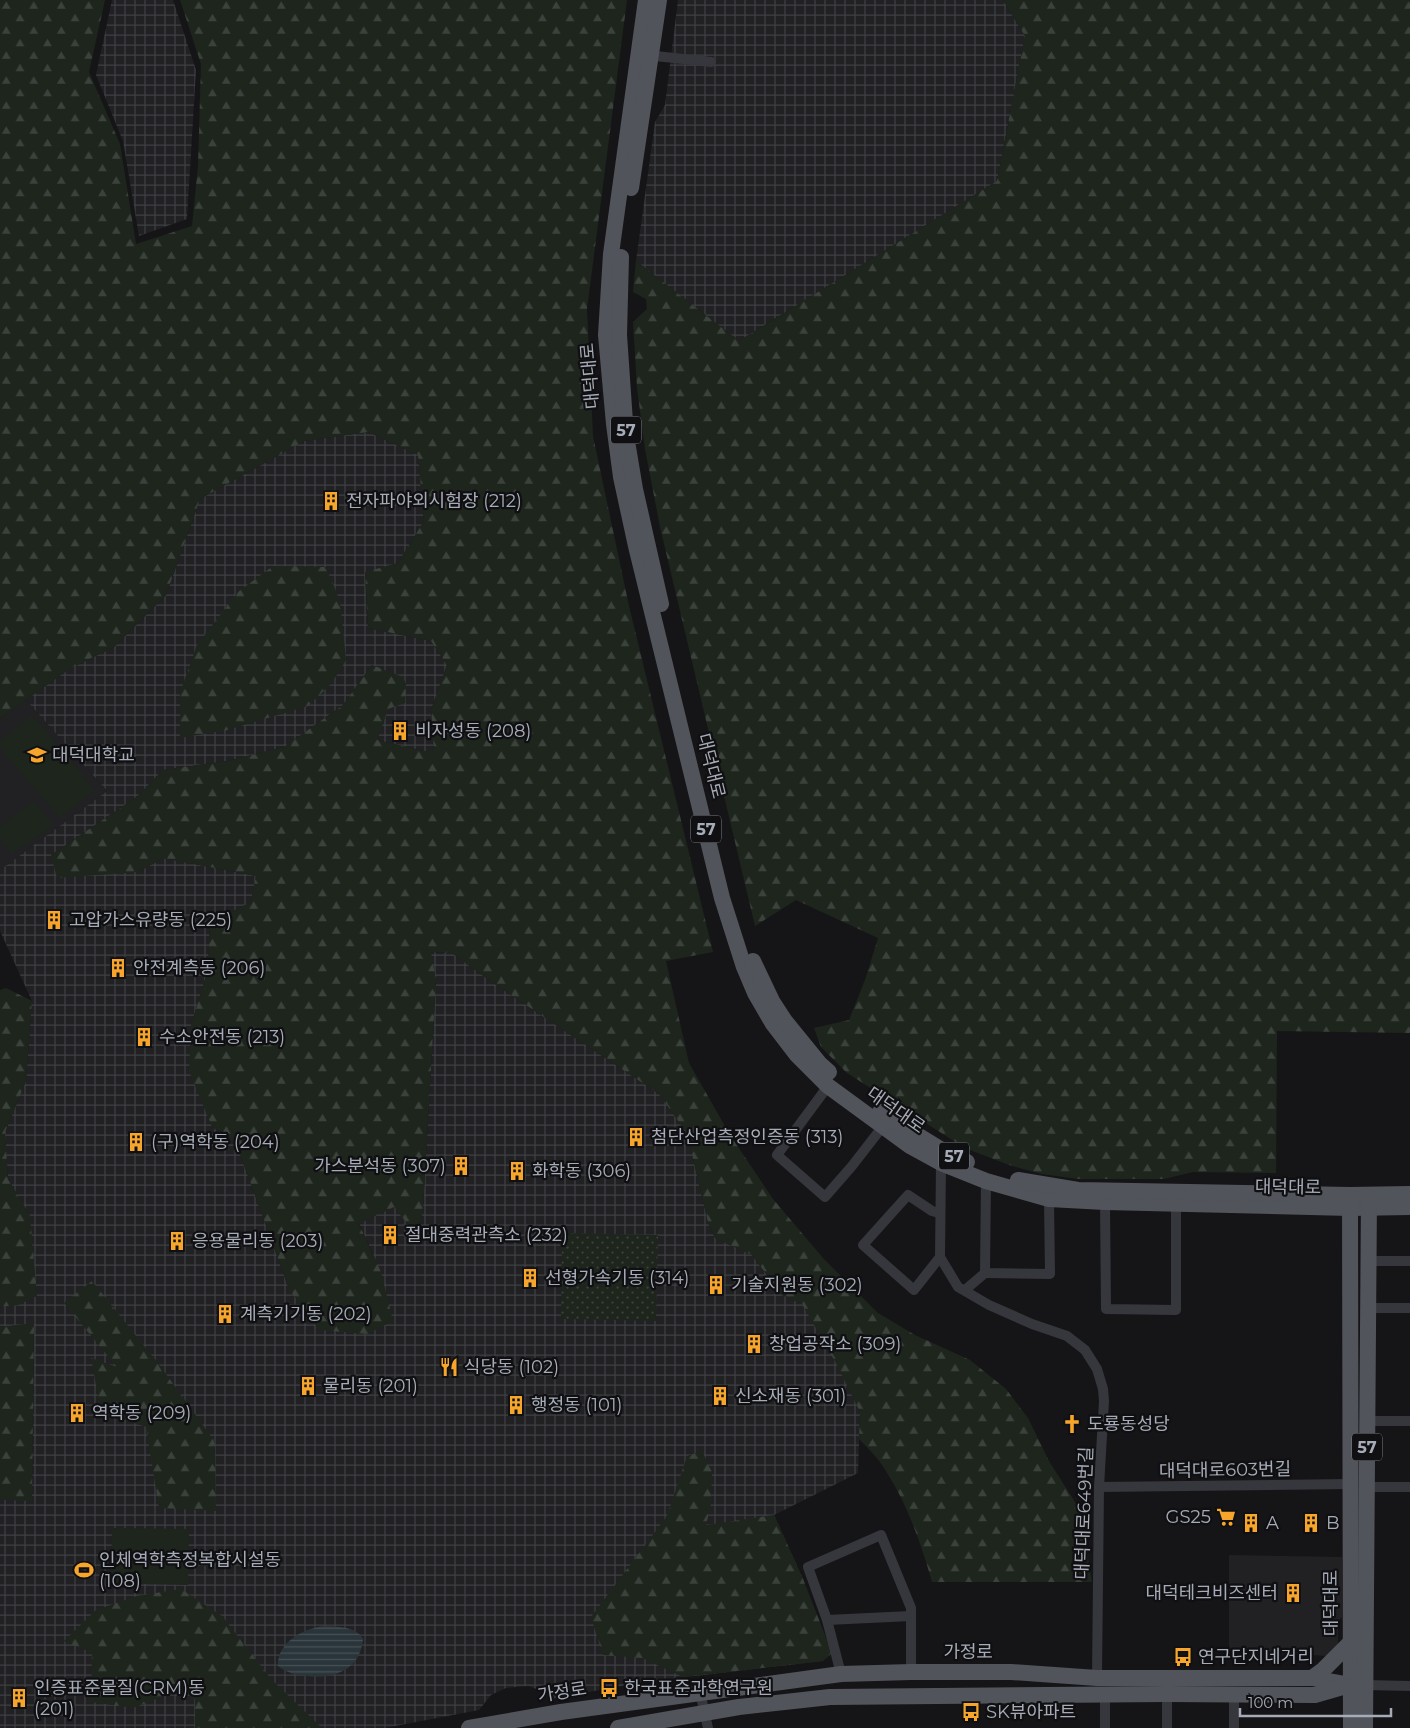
<svg xmlns="http://www.w3.org/2000/svg" width="1410" height="1728" font-family="Montserrat,'Noto Sans KR',sans-serif">
<style>
.built{fill:#212124}
.industrial{fill:url(#industrial-grid)}
.forest{fill:url(#forest-firs)}
.park{fill:url(#park-dots)}
.garden{fill:#1d251d}
.water{fill:url(#water-rules)}
.lines{fill:none;stroke-linecap:round;stroke-linejoin:round}
.minor{stroke:#36373c;stroke-width:10}
.primary{stroke:#51545b;stroke-width:16}
.labels{text-anchor:middle;dominant-baseline:central;stroke-width:4.5;stroke-linejoin:round;paint-order:stroke}
.shield{fill:#101012;stroke:#797d86;stroke-width:1}
.shield-label{font-size:16px;font-weight:bold;fill:#a6acb7}
.street-label{font-size:18px;fill:#a6acb7;stroke:#101012}
.poi-label{font-size:18px;fill:#a6acb7;stroke:#101012;text-anchor:start}
</style>
<defs>
<pattern id="industrial-grid" width="8" height="8" patternUnits="userSpaceOnUse" patternTransform="scale(1.25)"><rect width="8" height="8" fill="#212124"/><path d="M0 4h8M4 0v8" fill="none" stroke="#3e3f42"/></pattern>
<pattern id="forest-firs" width="22" height="20" patternUnits="userSpaceOnUse" patternTransform="scale(1.25)"><rect width="22" height="20" fill="#1d251d"/><path d="M5 1l3.5 6h-7zM16 11l3.5 6h-7z" fill="#3b423c"/></pattern>
<pattern id="park-dots" width="8" height="8" patternUnits="userSpaceOnUse" patternTransform="scale(1.25)"><rect width="8" height="8" fill="#1d251d"/><path d="M2 2h.1M6 6h.1" fill="none" stroke="#3b423c" stroke-width="1.8" stroke-linecap="round"/></pattern>
<pattern id="water-rules" width="6" height="5" patternUnits="userSpaceOnUse" patternTransform="scale(1.25)"><rect width="6" height="5" fill="#2a353b"/><path d="M0 2.5h6" fill="none" stroke="#465055"/></pattern>
</defs>
<rect width="100%" height="100%" fill="#151517"/>
<g class="built">
<polygon points="26,700 107,791 0,870 0,719"/>
<polygon points="1229,1555 1342,1557 1342,1617 1338,1622 1338,1646 1327,1656 1229,1650"/>
</g>
<g class="industrial">
<polygon points="112,0 173,0 196,70 187,219 139,236 123,141 96,75"/>
<polygon points="678,0 1003,0 1025,36 997,181 739,341 636,261 655,122 665,105"/>
<polygon points="368,432 418,455 424,521 398,563 365,573 368,628 431,641 447,665 431,710 434,751 424,751 377,740 388,708 372,665 343,705 284,747 227,761 163,770 138,796 51,855 138,872 163,858 256,876 251,902 210,923 208,970 191,1025 212,1127 235,1140 289,1289 381,1272 359,1223 394,1207 418,1236 423,1208 436,981 430,952 452,953 493,983 659,1094 687,1133 708,1222 715,1238 752,1255 782,1295 802,1304 833,1350 860,1412 858,1473 774,1515 803,1579 823,1661 643,1682 551,1699 542,1691 528,1686 506,1688 491,1695 479,1710 385,1728 0,1728 0,1500 32,1500 34,1324 0,1327 0,1307 18,1305 30,1216 8,1179 5,1132 26,1081 32,1001 0,931 0,870 107,791 26,700 69,669 114,647 166,595 200,499 304,441"/>
</g>
<g class="forest">
<path d="M0,0H105L89,72L120,144L136,244L192,226L198,165L201,64L180,0H627L587,309L593,436L629,606L713,952L666,961L689,1063L730,1135L773,1199L823,1258L878,1313L915,1335L970,1360L1006,1389L1028,1418L1049,1461L1080,1510L1092,1582H932C921,1543 907,1503 884,1468C878,1458 868,1448 859,1439L860,1412L837,1365L802,1304L782,1295L752,1255L715,1238L708,1222L687,1133L659,1094L493,983L452,953L431,952L436,981L423,1208L418,1237L394,1207L359,1224L381,1272L393,1321L368,1334L319,1330L289,1289L235,1140L212,1127L189,1071L191,1025L208,970L210,923L251,902L256,876L163,858L138,872L57,878L51,855L138,796L163,770L227,761L284,747L343,705L372,665L403,677L406,684L405,703L388,709L377,740L424,751H434L431,710L447,665L431,641L368,628L365,572L398,563L424,521L418,455L368,432L304,441L200,499L166,595L114,647L69,669L0,719Z"/>
<polygon points="1003,0 1410,0 1410,1033 1277,1031 1276,1173 1193,1172 1164,1179 1078,1179 1042,1174 1009,1165 965,1148 847,1073 821,1047 814,1028 849,1020 865,980 878,938 796,900 755,926 660,527 645,449 637,388 633,322 647,309 646,299 633,292 636,261 739,341 997,181 1025,36"/>
<polygon points="273,566 326,567 340,601 346,660 332,683 308,706 227,730 180,738 180,693 197,645 238,592"/>
<polygon points="6,988 32,1001 26,1081 5,1132 8,1179 30,1216 37,1296 18,1305 0,1307 0,990"/>
<polygon points="92,1281 161,1367 215,1442 216,1511 159,1508 146,1427 101,1412 91,1358 117,1367 64,1303"/>
<polygon points="34,1323 32,1501 0,1500 0,1327"/>
<polygon points="702,1451 712,1472 711,1504 706,1525 774,1515 803,1579 832,1653 823,1661 683,1677 642,1658 603,1655 591,1617 667,1516 687,1456"/>
<polygon points="181,1589 222,1616 272,1680 322,1728 195,1728 195,1699 180,1690 133,1708 91,1702 92,1653 64,1641 96,1610 137,1596"/>
</g>
<polygon class="park" points="562,1233 658,1235 656,1321 561,1319"/>
<g class="garden">
<polygon points="32,715 65,754 94,790 60,818 0,748 0,741"/>
<polygon points="34,801 53,825 12,854 0,838 0,827"/>
<polygon points="112,1528 189,1529 188,1585 111,1583"/>
</g>
<path class="water" d="M325,1626C338,1627 356,1626 363,1639C360,1670 335,1679 307,1676C296,1675 287,1673 278,1666C277,1642 304,1628 325,1626Z"/>
<g class="lines">
<g class="minor">
<polyline points="646,55 711,62"/>
<polyline points="828,1086 777,1155 825,1197 852,1166 883,1126"/>
<polyline points="941,1163 940,1257 958,1287 989,1305 1032,1324 1067,1336 1085,1350 1097,1369 1103,1389 1104,1401 1099,1487 1097,1678"/>
<polyline points="986,1181 985,1273 1050,1274 1049,1199"/>
<polyline points="1105,1202 1106,1309 1176,1310 1176,1204"/>
<polyline points="939,1213 932,1211 908,1195 863,1245 914,1290 940,1257"/>
<polyline points="1368,1261 1410,1261"/>
<polyline points="965,1290 985,1273"/>
<polyline points="1368,1308 1410,1308"/>
<polyline points="1367,1421 1410,1421"/>
<polyline points="1099,1487 1350,1484"/>
<polyline points="1366,1487 1410,1487"/>
<polyline points="827,1620 911,1616"/>
<polyline points="841,1674 827,1620 808,1567 881,1535 911,1608 911,1672"/>
<polyline points="1365,1685 1410,1686"/>
<polyline points="700,1692 708,1728"/>
<polyline points="1105,1694 1105,1728"/>
<polyline points="1167,1694 1167,1728"/>
<polyline points="1234,1728 1234,1694"/>
</g>
<g class="primary">
<polyline points="646,0 611,254 606,335 614,424 621,477 636,546 722,898 744,967 755,993 773,1024 796,1054 828,1086 910,1146 941,1163 986,1181 1049,1199 1105,1202 1350,1208 1410,1207"/>
<polyline points="631,188 659,0"/>
<polyline points="621,257 619,335 625,422"/>
<polyline points="628,447 635,489 661,604"/>
<polyline points="753,961 772,1001 785,1021 820,1064 829,1072"/>
<polyline points="880,1112 950,1155 967,1162"/>
<polyline points="1018,1180 1078,1190 1350,1195 1410,1194"/>
<polyline points="1350,1198 1351,1728"/>
<polyline points="1312,1678 1323,1670 1351,1642"/>
<polyline points="469,1728 561,1712 841,1674 911,1672 1011,1672 1097,1678 1312,1678 1351,1685"/>
<polyline points="618,1728 739,1707 830,1697 1167,1694 1315,1695 1346,1686"/>
<polyline points="1365,1728 1369,1197"/>
</g>
</g>
<defs>
<g id="building-bare" transform="scale(1.5)"><path d="M-4-6H4V6H1V3H-1V6H-4ZM-2.5-4.3h1.7v1.8h-1.7ZM.8-4.3h1.7v1.8H.8ZM-2.5-1h1.7V.8h-1.7ZM.8-1h1.7V.8H.8Z" fill="#f8a62b" stroke="#101012" stroke-width="2.5" paint-order="stroke"/></g>
<g id="university-bare" transform="scale(1.5)"><path d="M0-5L7-2L0 1L-7-2ZM-4 1L0 2.5L4 1V4Q0 6-4 4Z" fill="#f8a62b" stroke="#101012" stroke-width="2.5" paint-order="stroke"/></g>
<g id="restaurant-bare" transform="scale(1.5)"><path d="M-5-6h1v4h1v-4h1v4h1v-4h1v5L-1.5 .5V6h-2V.5L-5-1ZM5-6V6H3V1.5H1.5Q1.5-4 5-6Z" fill="#f8a62b" stroke="#101012" stroke-width="2.5" paint-order="stroke"/></g>
<g id="church-bare" transform="scale(1.5)"><path d="M-1.2-6h2.4v3.5h3.3v2.4h-3.3V6h-2.4V-.1h-3.3v-2.4h3.3Z" fill="#f8a62b" stroke="#101012" stroke-width="2.5" paint-order="stroke"/></g>
<g id="supermarket-bare" transform="scale(1.5)"><path d="M-6-5.5h2.5l.6 2H6L4.5 2H-2.5L-4.4-4H-6ZM-1.5 3.2a1.3 1.3 0 1 0 .1 0ZM3 3.2a1.3 1.3 0 1 0 .1 0Z" fill="#f8a62b" stroke="#101012" stroke-width="2.5" paint-order="stroke"/></g>
<g id="stadium-bare" transform="scale(1.5)"><path d="M0-5a6.5 5 0 1 0 0 10a6.5 5 0 1 0 0-10ZM-3.5-1.8h7v3.6h-7Z" fill="#f8a62b" stroke="#101012" stroke-width="2.5" paint-order="stroke"/></g>
<g id="bus-bare" transform="scale(1.5)"><path d="M-5-6H5V4H4V6H2V4H-2V6H-4V4H-5ZM-3.5-4V0h7V-4ZM-3.5 1.2v1.5H-2V1.2ZM2 1.2v1.5H3.5V1.2Z" fill="#f8a62b" stroke="#101012" stroke-width="2.5" paint-order="stroke"/></g>
</defs>
<g fill-rule="evenodd">
<use href="#building-bare" x="331" y="501"/>
<use href="#building-bare" x="400" y="731"/>
<use href="#university-bare" x="37" y="755"/>
<use href="#building-bare" x="54" y="920"/>
<use href="#building-bare" x="118" y="968"/>
<use href="#building-bare" x="144" y="1037"/>
<use href="#building-bare" x="636" y="1137"/>
<use href="#building-bare" x="136" y="1142"/>
<use href="#building-bare" x="461" y="1166"/>
<use href="#building-bare" x="517" y="1171"/>
<use href="#building-bare" x="390" y="1235"/>
<use href="#building-bare" x="177" y="1241"/>
<use href="#building-bare" x="530" y="1278"/>
<use href="#building-bare" x="716" y="1285"/>
<use href="#building-bare" x="225" y="1314"/>
<use href="#building-bare" x="754" y="1344"/>
<use href="#restaurant-bare" x="449" y="1367"/>
<use href="#building-bare" x="308" y="1386"/>
<use href="#building-bare" x="720" y="1396"/>
<use href="#building-bare" x="516" y="1405"/>
<use href="#building-bare" x="77" y="1413"/>
<use href="#church-bare" x="1072" y="1424"/>
<use href="#supermarket-bare" x="1226" y="1517"/>
<use href="#building-bare" x="1251" y="1523"/>
<use href="#building-bare" x="1311" y="1523"/>
<use href="#stadium-bare" x="84" y="1570"/>
<use href="#building-bare" x="1293" y="1593"/>
<use href="#bus-bare" x="1183" y="1657"/>
<use href="#bus-bare" x="609" y="1688"/>
<use href="#building-bare" x="19" y="1698"/>
<use href="#bus-bare" x="971" y="1712"/>
</g>
<g class="labels">
<g class="shield">
<rect x="611" y="416.5" width="30" height="27" rx="4"/>
<rect x="691" y="815.5" width="30" height="27" rx="4"/>
<rect x="939" y="1142.5" width="30" height="27" rx="4"/>
<rect x="1352" y="1433.5" width="30" height="27" rx="4"/>
</g>
<g class="shield-label">
<text x="626" y="430">57</text>
<text x="706" y="829">57</text>
<text x="954" y="1156">57</text>
<text x="1367" y="1447">57</text>
</g>
<g class="street-label">
<text transform="translate(590 376) rotate(-95)">대덕대로</text>
<text transform="translate(711 766) rotate(76)">대덕대로</text>
<text transform="translate(896 1110) rotate(35)">대덕대로</text>
<text transform="translate(1288 1187) rotate(1)">대덕대로</text>
<text transform="translate(1225 1470) rotate(-1)">대덕대로603번길</text>
<text transform="translate(1084 1513) rotate(-88)">대덕대로649번길</text>
<text transform="translate(1331 1603) rotate(-90)">대덕대로</text>
<text x="968" y="1652">가정로</text>
<text transform="translate(562 1692) rotate(-9)">가정로</text>
</g>
<g class="poi-label">
<text x="346" y="501">전자파야외시험장 (212)</text>
<text x="415" y="731">비자성동 (208)</text>
<text x="52" y="755">대덕대학교</text>
<text x="69" y="920">고압가스유량동 (225)</text>
<text x="133" y="968">안전계측동 (206)</text>
<text x="159" y="1037">수소안전동 (213)</text>
<text x="651" y="1137">첨단산업측정인증동 (313)</text>
<text x="151" y="1142">(구)역학동 (204)</text>
<text x="446" y="1166" text-anchor="end">가스분석동 (307)</text>
<text x="532" y="1171">화학동 (306)</text>
<text x="405" y="1235">절대중력관측소 (232)</text>
<text x="192" y="1241">응용물리동 (203)</text>
<text x="545" y="1278">선형가속기동 (314)</text>
<text x="731" y="1285">기술지원동 (302)</text>
<text x="240" y="1314">계측기기동 (202)</text>
<text x="769" y="1344">창업공작소 (309)</text>
<text x="464" y="1367">식당동 (102)</text>
<text x="323" y="1386">물리동 (201)</text>
<text x="735" y="1396">신소재동 (301)</text>
<text x="531" y="1405">행정동 (101)</text>
<text x="92" y="1413">역학동 (209)</text>
<text x="1087" y="1424">도룡동성당</text>
<text x="1211" y="1517" text-anchor="end">GS25</text>
<text x="1266" y="1523">A</text>
<text x="1326" y="1523">B</text>
<text x="99" y="1560">인체역학측정복합시설동<tspan x="99" dy="21">(108)</tspan></text>
<text x="1278" y="1593" text-anchor="end">대덕테크비즈센터</text>
<text x="1198" y="1657">연구단지네거리</text>
<text x="34" y="1688">인증표준물질(CRM)동<tspan x="34" dy="21">(201)</tspan></text>
<text x="624" y="1688">한국표준과학연구원</text>
<text x="986" y="1712">SK뷰아파트</text>
</g>
</g>
<path d="M1240 1708v8h151v-8" fill="none" stroke="#a6acb7" stroke-width="2.5"/>
<text x="1248" y="1708" font-size="15" fill="#a6acb7" stroke="#101012" stroke-width="4" paint-order="stroke">100 m</text>
</svg>
